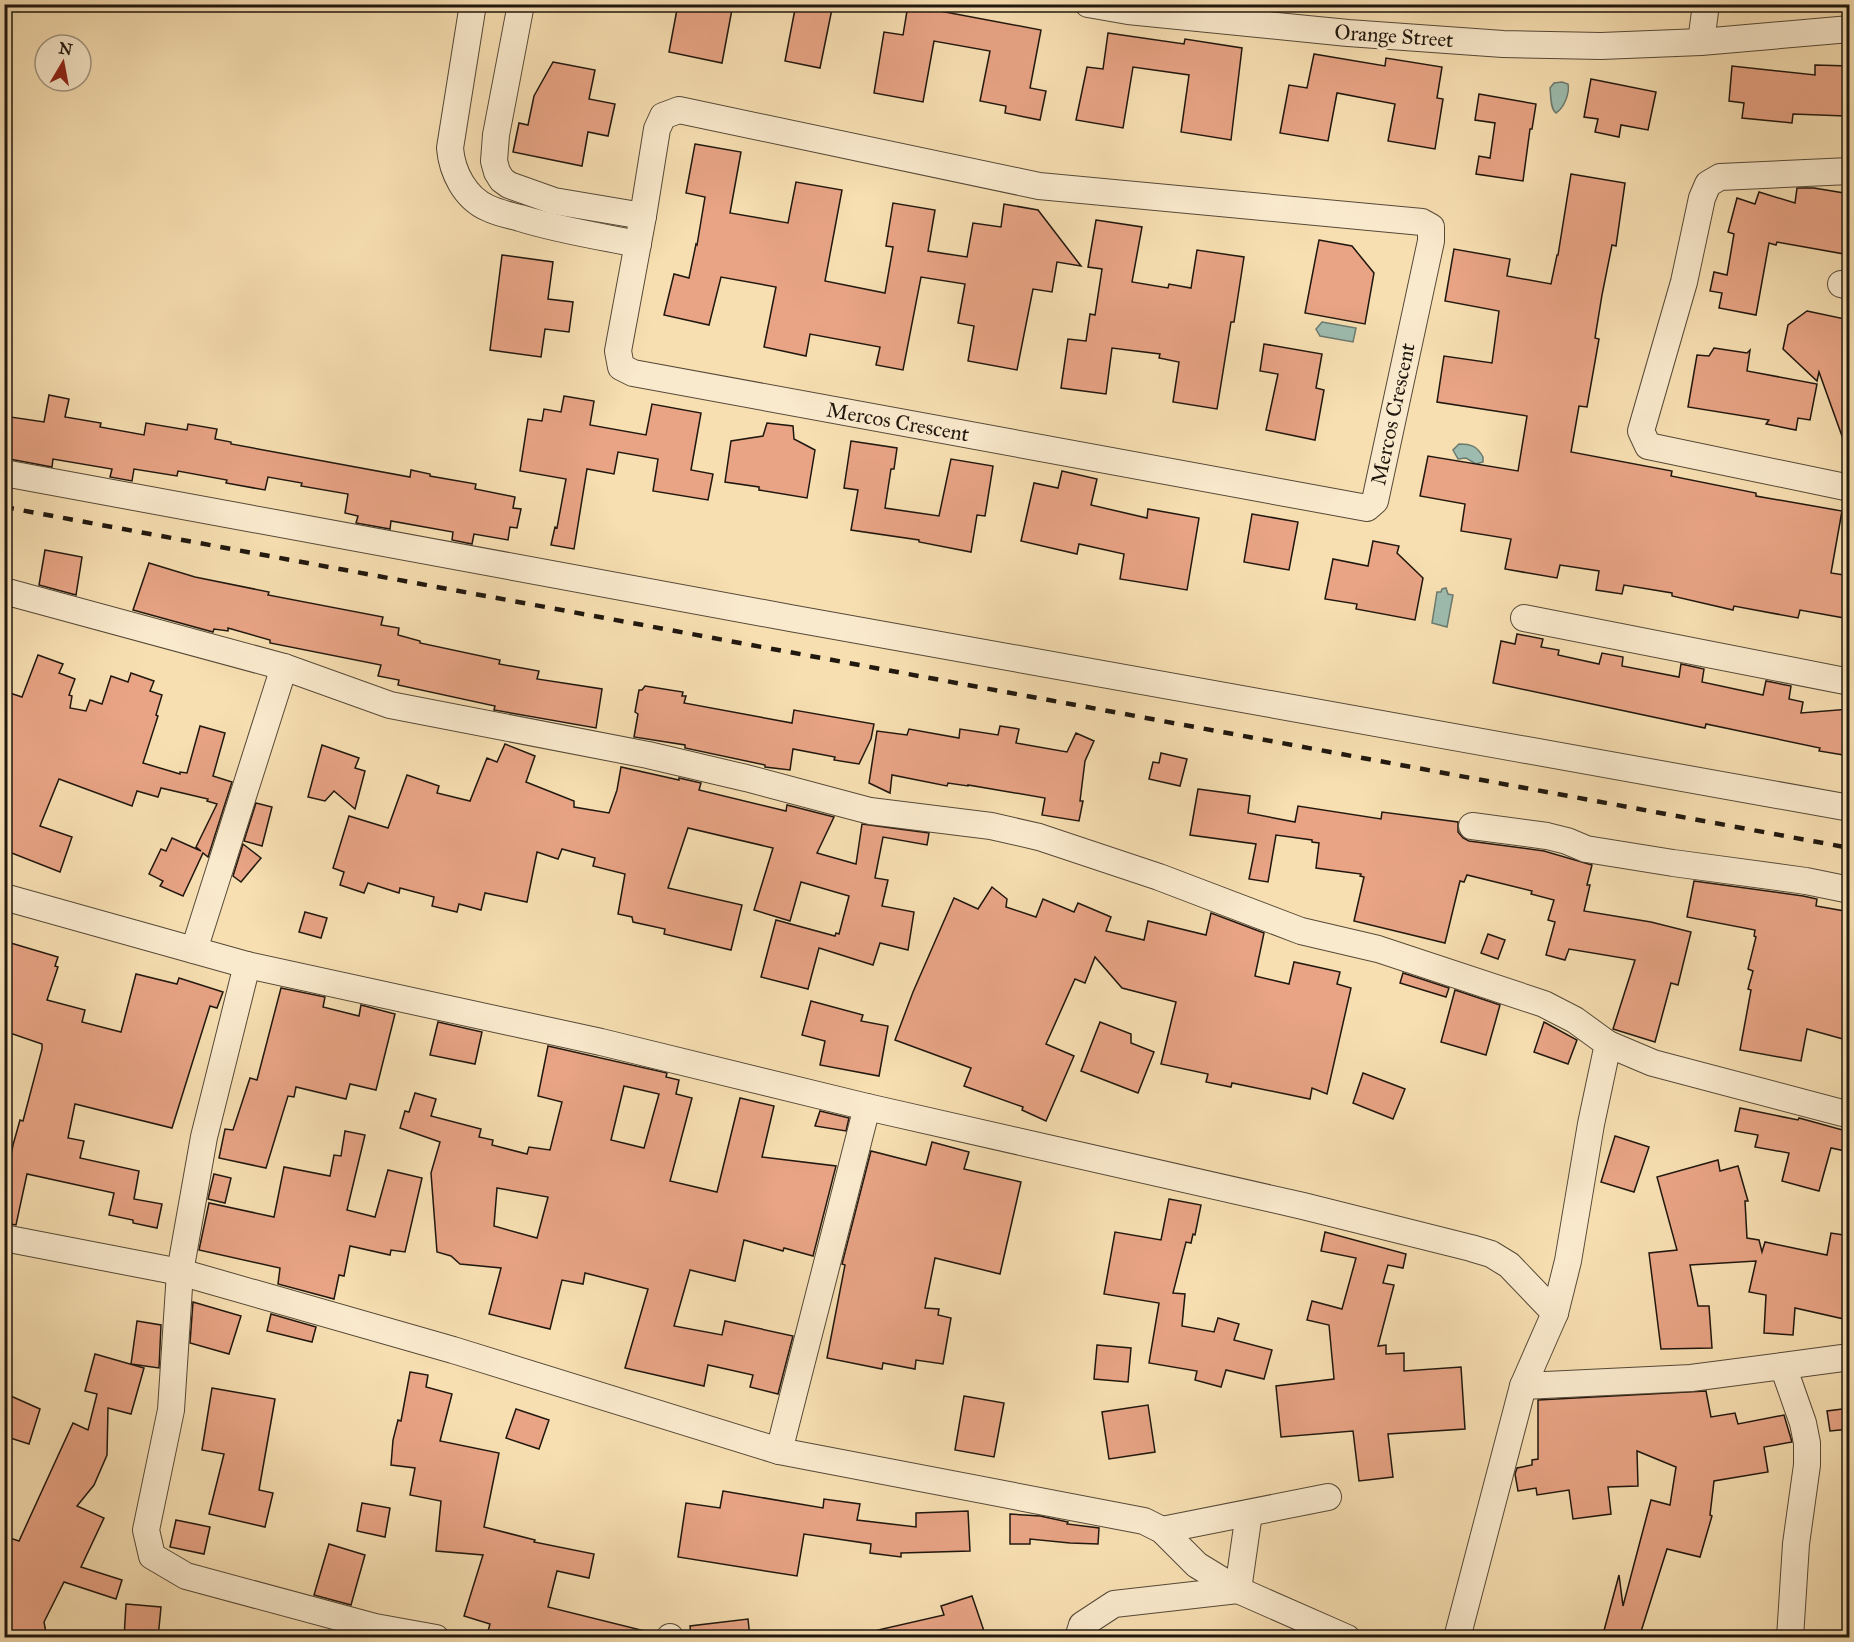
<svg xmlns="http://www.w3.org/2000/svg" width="1854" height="1642" font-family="'IM FELL Great Primer',serif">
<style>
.water{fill:#9dbcaf;stroke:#6b7a6f;stroke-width:1.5}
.building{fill:#e8a485;stroke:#20170e;stroke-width:1.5;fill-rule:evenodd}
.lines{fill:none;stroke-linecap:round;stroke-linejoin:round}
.street-casing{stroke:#564937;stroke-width:28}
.street{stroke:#faeacd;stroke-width:26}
.rail{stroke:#20170e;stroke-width:4.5;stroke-dasharray:10 10;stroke-linecap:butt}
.labels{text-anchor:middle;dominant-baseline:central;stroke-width:6;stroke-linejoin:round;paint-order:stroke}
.street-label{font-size:21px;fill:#20170e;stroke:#faeacd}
</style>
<rect width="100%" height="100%" fill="#f7dfb2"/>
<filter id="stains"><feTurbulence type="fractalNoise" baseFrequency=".00333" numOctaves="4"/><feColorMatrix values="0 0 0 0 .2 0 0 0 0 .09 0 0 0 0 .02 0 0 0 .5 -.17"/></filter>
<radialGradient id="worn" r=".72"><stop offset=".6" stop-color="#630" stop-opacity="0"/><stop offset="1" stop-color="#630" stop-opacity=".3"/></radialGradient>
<g class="water">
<path d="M1562,82L1568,84C1570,93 1564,108 1556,113C1550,109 1551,95 1550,88L1554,83Z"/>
<polygon points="1322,322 1356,328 1353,342 1320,336 1316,329"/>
<path d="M1459,444C1471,444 1477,446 1483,457V462L1476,464L1466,458L1458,459L1453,450Z"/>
<polygon points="1446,588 1448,594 1453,595 1447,627 1432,623 1437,592 1441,592 1442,589"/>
</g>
<g class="building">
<polygon points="678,4 733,4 722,63 669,52"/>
<polygon points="796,4 833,4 820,68 785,61"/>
<polygon points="908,5 1041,30 1030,88 1046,91 1040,120 1005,113 1006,106 980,101 990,51 934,41 923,102 874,93 884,32 903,35"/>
<polygon points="1108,33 1184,44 1185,39 1242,48 1231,140 1181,132 1189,75 1133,67 1123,128 1076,120 1087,67 1103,69"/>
<polygon points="1314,54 1385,66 1386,58 1442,67 1437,98 1443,99 1435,149 1388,141 1395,104 1337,93 1328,141 1280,133 1289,85 1307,88"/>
<polygon points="553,62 595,70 589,99 615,104 608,136 588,132 582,166 513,152 519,123 528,125 534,96"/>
<polygon points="1815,65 1850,66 1850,104 1845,104 1845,116 1793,114 1792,123 1742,118 1744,103 1729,101 1732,66 1815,75"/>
<polygon points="1591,79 1656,92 1648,130 1621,125 1619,137 1595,132 1598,119 1584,117"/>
<polygon points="1479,94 1536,104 1532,129 1530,129 1523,181 1476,174 1479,156 1490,158 1495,123 1475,120"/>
<polygon points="695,144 741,152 730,213 788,223 796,182 842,190 825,281 885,293 893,247 886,246 893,203 935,210 928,251 967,257 973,223 1001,227 1004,204 1038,210 1081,266 1057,262 1052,292 1033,289 1017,370 968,361 974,326 958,323 965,284 921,277 903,370 876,365 880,347 810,334 806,356 764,347 776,287 721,277 709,325 664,315 674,274 689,278 696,244 697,245 705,197 686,193"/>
<polygon points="1571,174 1625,183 1616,246 1612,245 1602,295 1595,338 1599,339 1587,407 1579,406 1571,452 1672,471 1671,476 1756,493 1756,496 1842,511 1831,573 1850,576 1850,619 1800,610 1798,618 1734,606 1733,610 1672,596 1672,593 1624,585 1622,594 1596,590 1599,571 1560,565 1557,578 1505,569 1511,539 1461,531 1465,504 1420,496 1428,456 1518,471 1527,416 1437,402 1444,356 1492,363 1499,311 1445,301 1454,249 1510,259 1507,276 1551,284 1557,255 1558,255"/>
<polygon points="1797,188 1814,188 1850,194 1850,255 1777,242 1776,245 1769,243 1756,315 1719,308 1722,293 1710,291 1714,272 1727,275 1734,234 1728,232 1737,198 1755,204 1759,192 1795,203"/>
<polygon points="1096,220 1142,227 1132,282 1168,288 1169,284 1191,288 1197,250 1244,257 1234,322 1231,322 1217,409 1173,402 1179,362 1159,358 1160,354 1112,348 1106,394 1061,388 1068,339 1086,341 1090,314 1095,315 1102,269 1088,267"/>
<polygon points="1319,240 1352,246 1374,273 1365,324 1305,313"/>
<polygon points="502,255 553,262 548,299 573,302 569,332 545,329 541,357 490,350"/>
<polygon points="1807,311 1850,320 1850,450 1847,450 1819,372 1817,381 1783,349 1788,325"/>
<polygon points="1264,344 1322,354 1316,388 1324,390 1315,440 1266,430 1278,374 1260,371"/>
<polygon points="1714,348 1747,353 1750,350 1747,371 1817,384 1810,420 1798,418 1796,430 1766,424 1769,420 1688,407 1697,355 1709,356"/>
<polygon points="49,395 69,399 65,417 101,423 100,427 144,435 146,423 187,430 188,424 217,429 215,439 231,442 231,444 410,477 411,470 430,474 430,476 476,484 475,489 515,497 513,508 521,509 517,528 510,527 508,540 474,534 472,544 452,540 453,532 391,521 390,529 356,523 358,516 345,513 348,494 301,486 302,483 268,477 265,490 226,483 227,480 178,471 177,476 134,469 132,481 110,477 112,469 53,459 52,467 4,458 4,416 44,422"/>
<polygon points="564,396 594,401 590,425 646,435 652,404 701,413 691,470 713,474 708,500 653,491 658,459 618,452 614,474 587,469 574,549 551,545 555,527 557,528 566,479 520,471 528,419 542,421 544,409 561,412"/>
<polygon points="767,423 793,426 794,439 815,450 807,498 759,490 759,487 725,482 731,441 763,436"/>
<polygon points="851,441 897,448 894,469 891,469 885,508 939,516 951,459 993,466 985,516 977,515 971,552 919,542 919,540 851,530 858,490 844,488"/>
<polygon points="1062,471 1097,479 1091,505 1147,518 1148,509 1199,518 1187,590 1120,579 1124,554 1079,544 1077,554 1021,541 1034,483 1058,488"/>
<polygon points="1252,514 1298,522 1289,570 1244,562"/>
<polygon points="1373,541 1399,546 1397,553 1423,578 1415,620 1356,609 1357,604 1325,599 1333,559 1368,566"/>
<polygon points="45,550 82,557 76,595 39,585"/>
<polygon points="149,563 195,577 269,592 268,595 383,617 381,625 399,628 398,635 420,641 420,643 500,660 499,664 539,671 537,679 602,689 596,728 494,710 495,706 398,685 399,680 378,676 381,665 270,643 270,640 228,628 228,631 214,629 213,632 133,610"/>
<polygon points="1517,634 1543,639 1541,647 1559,650 1558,655 1599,664 1602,653 1623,657 1622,666 1679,677 1681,664 1704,669 1702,682 1763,695 1766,681 1791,686 1789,699 1803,702 1801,713 1850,709 1850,756 1819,751 1820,748 1706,724 1705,728 1493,683 1501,641 1515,644"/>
<polygon points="38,655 63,664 59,673 75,679 69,695 72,696 70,708 86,711 90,700 102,704 111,676 128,682 131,673 154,681 150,691 162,695 156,715 158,716 143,763 180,774 180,772 187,773 200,726 225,733 213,776 232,782 208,857 203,853 183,896 160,886 163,881 149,874 161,849 166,851 172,838 201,851 196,847 217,804 207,801 208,799 161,788 158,797 137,791 132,806 59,779 40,826 72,837 60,872 4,850 4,691 22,697"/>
<polygon points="645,686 683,692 682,696 686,696 684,703 792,723 794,710 874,724 871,739 859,764 834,760 835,757 793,749 790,770 765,767 765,765 685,748 685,745 634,737 638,714 635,712 639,690 642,690"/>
<polygon points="1000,726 1019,729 1016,743 1067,752 1076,733 1094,741 1085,761 1080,801 1083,801 1079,821 1042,815 1045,798 968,785 968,786 948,783 947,786 892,775 890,793 869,783 877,731 907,735 909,729 959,738 960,729 998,735"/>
<polygon points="505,744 535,756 526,782 574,801 574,807 609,813 617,790 621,767 679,780 679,778 701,783 699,790 786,811 787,805 834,817 817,853 856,864 862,824 929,833 927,845 883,837 875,878 888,880 882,906 914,912 908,950 880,943 873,965 819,948 808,989 761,977 776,920 835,936 836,933 839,934 849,896 801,882 790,921 754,910 773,848 688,828 668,888 742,905 731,950 664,934 665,929 633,922 632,917 618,914 625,874 593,866 595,858 562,849 558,859 537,852 527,902 485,893 481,910 459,904 457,912 432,906 434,897 400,888 399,893 368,883 364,893 340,885 344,872 333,868 349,816 388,828 407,775 439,786 437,793 470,801 487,758 497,762"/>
<polygon points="322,745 359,758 355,768 365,771 355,809 334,791 325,801 308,797"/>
<polygon points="1161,753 1187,759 1180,786 1149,779 1153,762 1159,763"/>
<polygon points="1198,789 1250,796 1248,813 1295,822 1298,806 1381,819 1382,812 1458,822 1458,832 1463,838 1469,841 1544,851 1592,865 1587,885 1590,885 1584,911 1651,922 1691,932 1678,985 1671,983 1655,1042 1613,1029 1635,960 1569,949 1565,960 1546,955 1555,922 1548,920 1554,900 1531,894 1532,891 1467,875 1464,882 1460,881 1445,943 1354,921 1364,877 1360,876 1361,874 1316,868 1319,843 1312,842 1312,840 1276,835 1268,882 1249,879 1256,844 1190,835"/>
<polygon points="256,803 272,807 262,846 244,841"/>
<polygon points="243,844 261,858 241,882 233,876"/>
<polygon points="1694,881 1803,896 1817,899 1816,906 1850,912 1850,1041 1807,1029 1801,1061 1740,1050 1751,990 1748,989 1753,971 1748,969 1756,937 1754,936 1755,930 1687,917"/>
<polygon points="992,887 1007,899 1006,907 1036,917 1043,899 1074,912 1078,903 1111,917 1106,931 1144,940 1148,921 1206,935 1211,913 1264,933 1255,976 1289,984 1294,962 1340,972 1337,984 1351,988 1327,1094 1312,1088 1310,1099 1232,1083 1231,1087 1206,1082 1208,1074 1161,1064 1176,1002 1122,988 1095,957 1085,983 1075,979 1046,1044 1074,1056 1046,1121 1022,1110 1023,1107 964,1086 971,1068 895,1040 913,992 954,898 978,909"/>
<polygon points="305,912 327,918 321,938 299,932"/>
<polygon points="1488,934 1505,940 1498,959 1481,953"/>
<polygon points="4,941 58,957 55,966 58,967 47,1000 85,1010 82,1022 121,1032 136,974 177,984 179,978 223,992 217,1008 210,1006 172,1128 75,1104 68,1138 84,1141 80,1158 139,1171 134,1199 162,1204 157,1228 133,1223 133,1220 109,1215 114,1193 27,1174 16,1225 4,1223 4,1191 13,1145 20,1120 23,1121 42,1049 42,1044 4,1031"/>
<polygon points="1403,973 1449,988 1446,997 1400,983"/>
<polygon points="281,988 325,997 323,1007 359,1016 361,1005 395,1014 376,1090 350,1084 346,1099 296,1087 294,1097 288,1096 266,1168 219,1158 225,1129 233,1130 250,1078 257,1080"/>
<polygon points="1455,990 1500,1005 1486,1055 1441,1042"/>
<polygon points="811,1001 863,1015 861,1021 888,1026 879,1076 820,1065 825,1041 802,1035"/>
<polygon points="438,1022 482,1032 475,1064 430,1055"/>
<polygon points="1100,1022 1131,1034 1131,1043 1154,1052 1138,1093 1081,1071"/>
<polygon points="1544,1022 1577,1040 1568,1064 1534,1052"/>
<path d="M548,1046L667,1073L666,1077L679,1080L676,1094L692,1098L670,1181L717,1192L740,1098L774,1106L762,1157L836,1166L813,1256L784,1248L783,1251L744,1240L735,1281L690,1270L674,1326L722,1335L725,1321L793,1336L778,1394L750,1387L753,1375L708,1365L704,1386L625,1368L648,1289L585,1273L583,1284L562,1280L550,1329L489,1314L501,1268L460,1264L451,1256L437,1252L431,1173L440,1142L400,1128L405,1111L409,1112L415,1093L436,1099L431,1116L481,1129L479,1137L493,1140L492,1145L527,1154L529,1147L550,1150L562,1102L538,1096ZM624,1086L659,1094L644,1148L611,1140ZM497,1188L548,1197L537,1238L494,1226Z"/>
<polygon points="1363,1073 1405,1089 1393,1119 1353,1103"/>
<polygon points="1740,1108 1798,1120 1799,1118 1850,1132 1850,1152 1831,1148 1819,1191 1782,1181 1789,1153 1755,1147 1758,1135 1735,1131"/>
<polygon points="820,1111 849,1118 846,1131 815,1126"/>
<polygon points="345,1131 365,1135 347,1210 375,1217 388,1170 422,1178 405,1252 391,1250 390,1255 350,1246 344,1276 339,1275 334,1299 278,1284 280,1268 199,1250 209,1203 274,1217 284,1167 330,1176 334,1155 341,1156"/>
<polygon points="1615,1136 1649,1147 1634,1192 1601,1182"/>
<polygon points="932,1142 969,1152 964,1169 1021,1182 1000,1274 935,1258 925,1308 939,1309 938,1315 951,1318 943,1364 916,1360 915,1369 883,1363 882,1369 827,1358 845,1265 842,1264 871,1151 926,1165"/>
<polygon points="1718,1160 1720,1171 1738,1166 1748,1201 1745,1201 1747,1238 1759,1240 1762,1252 1765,1242 1827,1255 1831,1233 1850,1236 1850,1296 1844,1319 1795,1308 1793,1335 1764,1333 1766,1295 1749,1292 1756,1261 1690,1265 1698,1306 1709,1306 1712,1348 1661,1349 1649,1253 1677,1250 1657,1177"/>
<polygon points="214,1174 231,1178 225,1203 208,1199"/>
<polygon points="1169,1199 1201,1205 1195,1235 1193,1234 1191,1243 1186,1242 1173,1293 1185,1294 1182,1326 1214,1332 1218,1318 1239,1324 1234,1340 1272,1350 1264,1379 1226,1370 1221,1387 1195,1380 1197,1371 1149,1363 1159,1303 1104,1294 1115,1232 1161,1240"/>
<polygon points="1325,1232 1406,1254 1403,1268 1388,1265 1383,1283 1394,1285 1378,1346 1386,1345 1386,1354 1404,1353 1404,1371 1461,1367 1465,1429 1388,1434 1393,1477 1359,1481 1353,1431 1281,1437 1276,1386 1334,1379 1329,1325 1307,1320 1312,1301 1342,1309 1356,1258 1321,1251"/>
<polygon points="193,1302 241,1316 229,1354 190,1343"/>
<polygon points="271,1314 316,1327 312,1342 267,1331"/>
<polygon points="137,1321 161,1325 159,1368 131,1364"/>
<polygon points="1097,1345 1131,1348 1128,1382 1094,1379"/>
<polygon points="95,1354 144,1368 131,1414 108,1408 107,1455 94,1485 77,1506 104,1518 81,1567 122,1580 116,1599 64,1582 44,1622 47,1638 4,1638 4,1536 19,1541 73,1423 88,1430 97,1394 85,1391"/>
<polygon points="410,1372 428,1375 426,1387 452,1394 440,1441 499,1453 484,1527 535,1540 534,1542 594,1554 589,1578 557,1571 548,1607 645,1631 644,1638 486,1638 490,1624 464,1616 483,1555 436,1551 441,1501 410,1495 415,1468 391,1465 393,1440 398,1420 401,1421"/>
<polygon points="212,1388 275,1399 259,1490 273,1493 265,1527 209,1514 224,1454 202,1450"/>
<polygon points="1706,1391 1711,1417 1735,1413 1738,1424 1784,1415 1792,1442 1764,1447 1768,1472 1714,1481 1710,1515 1712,1516 1700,1557 1667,1549 1639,1638 1602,1638 1619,1575 1623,1606 1651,1500 1670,1505 1676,1467 1637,1451 1638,1486 1608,1487 1611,1514 1573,1519 1569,1490 1537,1495 1536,1488 1518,1491 1515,1474 1517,1468 1532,1465 1532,1460 1538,1459 1538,1400"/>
<polygon points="4,1393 40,1409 29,1444 4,1436"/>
<polygon points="964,1396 1004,1403 994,1457 955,1450"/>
<polygon points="1148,1405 1155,1452 1109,1459 1102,1412"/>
<polygon points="1850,1408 1850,1429 1830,1431 1827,1411"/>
<polygon points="516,1409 549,1420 539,1449 506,1438"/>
<polygon points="723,1491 823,1508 824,1499 860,1504 857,1520 916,1527 916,1513 968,1511 970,1551 901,1553 901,1557 870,1553 871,1544 804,1534 797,1576 678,1557 686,1503 720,1508"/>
<polygon points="362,1503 390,1508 385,1537 357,1531"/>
<polygon points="1010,1514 1040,1516 1068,1522 1067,1524 1099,1528 1098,1544 1070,1543 1030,1539 1030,1544 1010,1544"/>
<polygon points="176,1520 210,1527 204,1554 170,1547"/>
<polygon points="329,1544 365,1555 351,1605 314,1595"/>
<polygon points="972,1596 984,1631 966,1638 879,1638 878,1630 944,1615 941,1606"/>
<polygon points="126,1604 161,1607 158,1638 124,1638"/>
<polygon points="748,1619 750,1638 691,1638 690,1626"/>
</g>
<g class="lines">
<g class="street-casing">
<g id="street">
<path d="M473,4L450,148C452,172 465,198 488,208C498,213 509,215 520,218C558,230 598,236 638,244"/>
<polyline points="521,4 496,135 494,161 497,172 502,180 509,185 554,201 643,216"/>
<polyline points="1088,4 1128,11 1348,33 1503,44 1601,46 1701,42 1850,29"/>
<polyline points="1701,42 1706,4"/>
<polygon points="679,110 1039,186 1422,222 1431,227 1431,241 1375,501 1367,508 1356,506 633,373 621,367 618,351 643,216 657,129 663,116"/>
<polyline points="1850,171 1720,177 1708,184 1702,198 1684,282 1641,431 1648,446 1850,488"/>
<polyline points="1841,284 1850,286"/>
<polyline points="4,473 790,618 1850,808"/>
<polyline points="4,591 284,667 390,705 648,755 746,778 870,811 991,826 1039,837 1159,877 1301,931 1378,949 1544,1004 1575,1020 1608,1044 1591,1124 1568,1261 1555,1313 1523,1386 1691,1378 1783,1366 1803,1423 1807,1443 1807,1465 1796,1544 1790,1638"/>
<polyline points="1524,618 1850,682"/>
<polyline points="1472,826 1547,836 1567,841 1586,849 1673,863 1806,881 1850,890"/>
<polyline points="4,897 247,965 601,1042 867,1107 1303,1206 1471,1248 1491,1254 1509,1265 1555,1313"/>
<polyline points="194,950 284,667"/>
<polyline points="247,965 204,1137 180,1272 171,1410 146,1530 152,1556 186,1576 375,1627 436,1638"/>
<polyline points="1608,1044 1653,1063 1850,1115"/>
<polyline points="4,1238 180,1272 453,1350 779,1451 1144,1521 1162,1530 1197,1565 1238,1590 1347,1638"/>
<polyline points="1783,1366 1850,1357"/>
<polyline points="779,1451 867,1107"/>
<polyline points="1162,1530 1328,1497"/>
<polyline points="670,1638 670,1637"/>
<polyline points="1078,1638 1082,1625 1114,1604 1238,1590 1249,1513"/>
<polyline points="1457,1638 1523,1386"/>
</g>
</g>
<use href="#street" class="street"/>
<polyline class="rail" points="4,507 1850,848"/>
</g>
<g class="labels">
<g class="street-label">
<text transform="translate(1394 36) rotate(4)">Orange Street</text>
<text transform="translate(1393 414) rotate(-78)">Mercos Crescent</text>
<text transform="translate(898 422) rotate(10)">Mercos Crescent</text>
</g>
</g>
<rect width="1854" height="1642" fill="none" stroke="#f7dfb2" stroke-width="24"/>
<rect x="6" y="6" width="1842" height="1630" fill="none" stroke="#20170e" stroke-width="3"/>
<rect x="12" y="12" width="1830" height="1618" fill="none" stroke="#20170e" stroke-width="1.5"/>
<g transform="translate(63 63) rotate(10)"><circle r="28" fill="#faeacd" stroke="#a39681" stroke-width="1.5"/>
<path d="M0-4.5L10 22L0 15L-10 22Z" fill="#8f2418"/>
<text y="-9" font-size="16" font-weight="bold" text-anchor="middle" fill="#20170e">N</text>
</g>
<rect width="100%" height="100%" filter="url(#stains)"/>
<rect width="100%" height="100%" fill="url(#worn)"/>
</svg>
